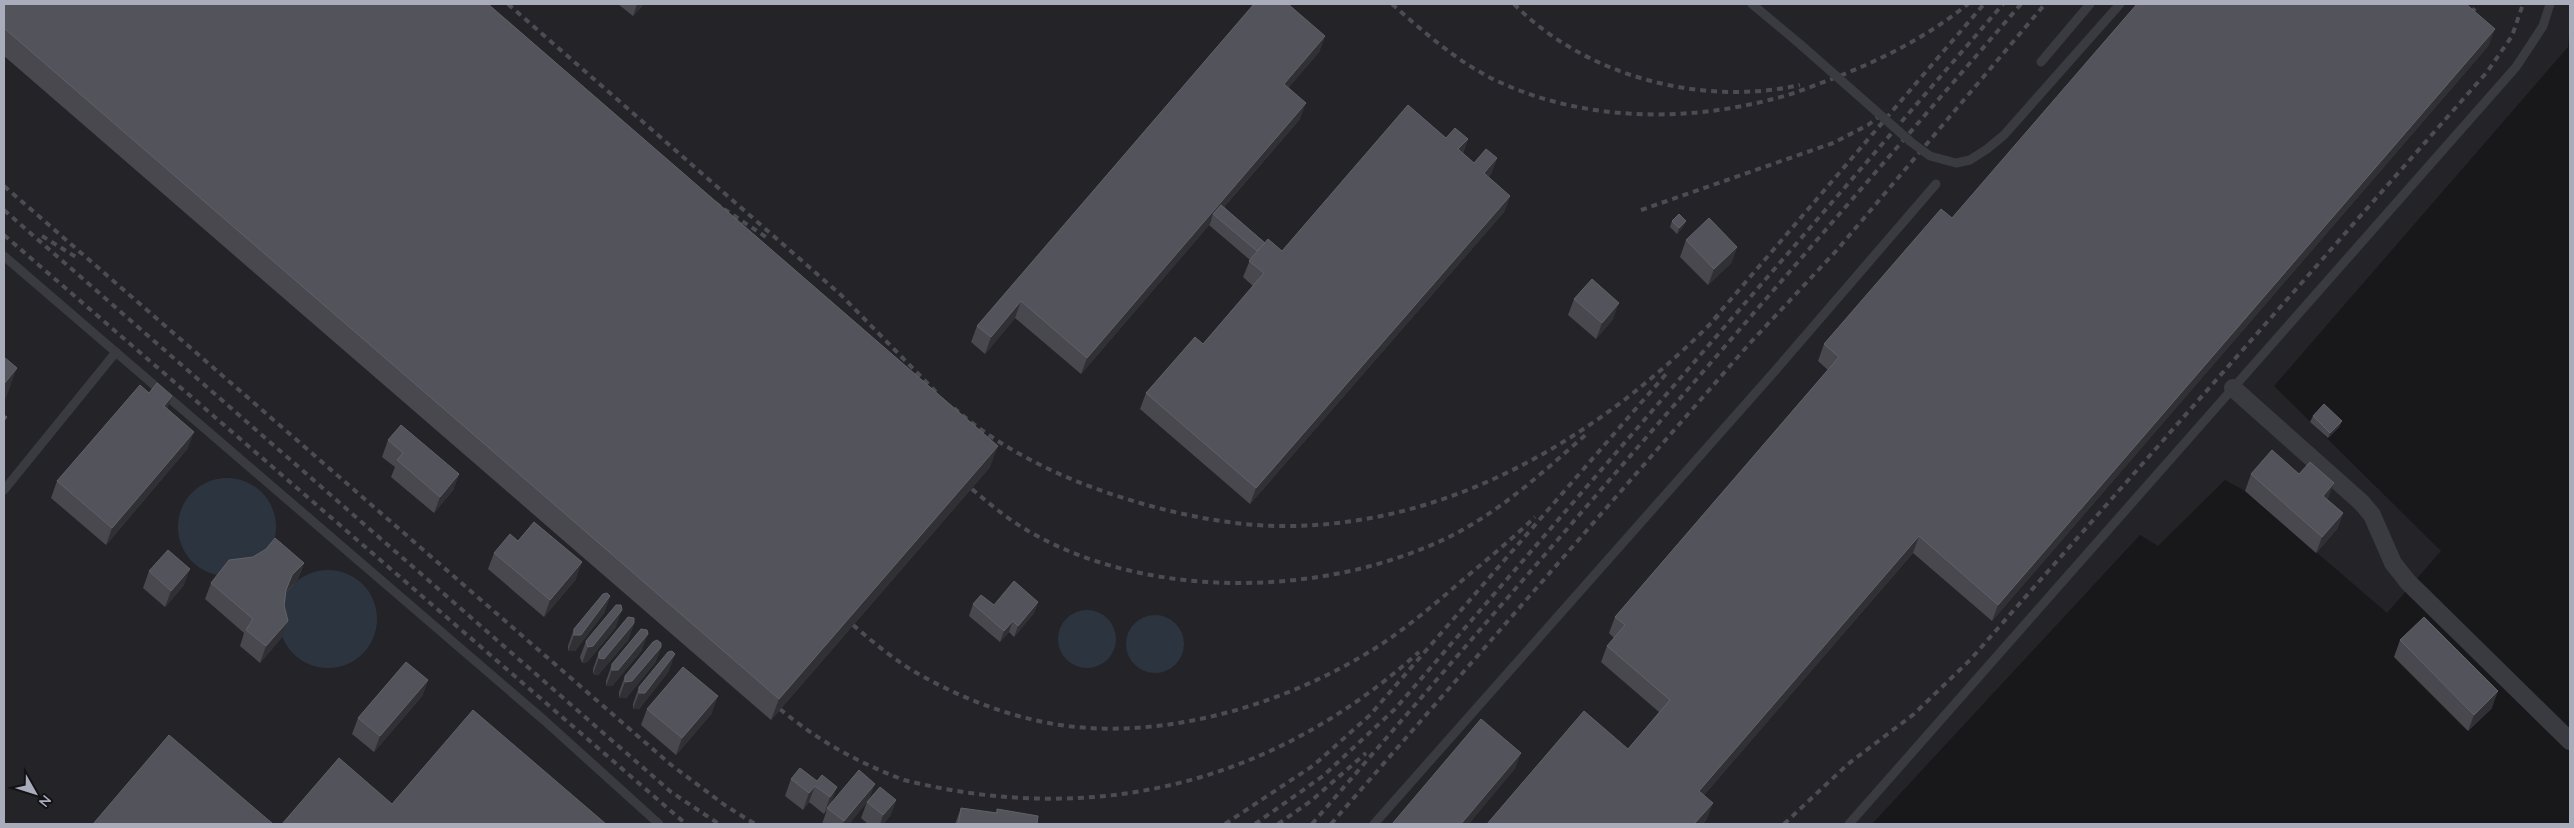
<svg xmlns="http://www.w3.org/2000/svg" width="2574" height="828" font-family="Quicksand,sans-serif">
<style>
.built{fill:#242327}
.water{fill:#2c353f}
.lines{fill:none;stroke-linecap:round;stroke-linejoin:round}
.lane{stroke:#3a3a41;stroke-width:9}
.street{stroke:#3a3a41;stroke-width:18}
.rail{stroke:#4b4c54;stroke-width:4;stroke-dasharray:6 5;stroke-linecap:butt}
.lane-bridge{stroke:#3a3a41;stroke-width:9}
.wall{fill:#49484f}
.shaded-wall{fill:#313035}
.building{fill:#53535b;stroke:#61616a}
</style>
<rect width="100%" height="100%" fill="#18171a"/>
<polygon class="built" points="4,4 2570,4 2570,25 2568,47 2274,386 2441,551 2387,613 2245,491 2225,480 2158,546 2140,535 1872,824 4,824"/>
<g class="water">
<circle cx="227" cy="527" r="49"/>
<circle cx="328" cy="619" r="49"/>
<circle cx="1087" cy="639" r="29"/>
<circle cx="1155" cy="644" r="29"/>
</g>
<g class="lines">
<g class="lane">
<polyline points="1752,4 1801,45"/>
<polyline points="2041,62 2090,4"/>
<polyline points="4,256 545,721 659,824"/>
<polyline points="4,490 116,352"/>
<polyline points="1374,824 1774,372 1936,184"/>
<polyline points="1849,824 2516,67 2543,26 2550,4"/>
</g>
<polyline class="street" points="2233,388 2362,503 2372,515 2393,563 2408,582 2570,741"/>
<g class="rail">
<polyline points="508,4 841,295 937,393"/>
<path d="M1392,4C1424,32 1456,61 1495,80C1579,120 1679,123 1769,100C1792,95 1815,85 1837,77C1885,58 1928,36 1968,4"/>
<path d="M1514,4C1585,76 1701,107 1800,85"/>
<polyline points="2465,22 2478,4"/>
<polyline points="4,186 670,764 726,806 755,824"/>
<polyline points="715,203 769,239"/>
<polyline points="4,210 671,792 719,824"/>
<polyline points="1641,210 1833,143 1868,125 1883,113"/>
<polyline points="4,235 686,824"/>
<polyline points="42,236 76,257"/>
<polyline points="1714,319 1984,4"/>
<path d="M954,408C1006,454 1074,484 1140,503C1189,517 1241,527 1292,526C1459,523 1606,432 1719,315"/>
<path d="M972,489C993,507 1014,524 1039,537C1159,601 1330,596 1451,536C1504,509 1545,470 1589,432"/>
<path d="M853,625C873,642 893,659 915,672C962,699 1014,719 1067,726C1171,739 1287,703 1374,649C1407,628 1436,603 1465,578C1489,558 1513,538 1535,517"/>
<path d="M780,709C818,741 859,763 904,780C1096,828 1273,783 1419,652"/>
<polyline points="1225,824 1314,765 1370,715 1666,374"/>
<polyline points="1255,824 1323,776 1395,709 2003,4"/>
<polyline points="1278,824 1311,801 1366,753"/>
<polyline points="1312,824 2021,4"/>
<polyline points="1331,824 1750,343 1837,250 2045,4"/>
<polyline points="1784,824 1848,764 1914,714 1970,660 2487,72 2512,36 2523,4"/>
</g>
<polyline class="lane-bridge" points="1801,45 1911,142 1930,156 1956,163 1970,160 1987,149 2004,135 2120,4"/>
</g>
<g class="wall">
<polygon points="4,4 990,467 771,720 4,56"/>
<polygon points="618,4 644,4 633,16"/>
<polygon points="1325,36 1319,52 1288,88 1300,119 1224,207 1265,243 1282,251 1446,138 1468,139 1463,153 1474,163 1497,158 1491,174 1488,177 1510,196 1504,212 1250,504 1140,409 1146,393 1203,344 1253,286 1243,277 1250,260 1209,225 1210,224 1081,374 1015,318 985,354 971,342 977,326"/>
<polygon points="2489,45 1992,621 1913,553 1704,795 1707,819 1702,824 1487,824 1628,749 1659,712 1601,662 1607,646 1614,638 1609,633 1615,617 1828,370 1818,361 1824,344 1952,218"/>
<polygon points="1672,221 1686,221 1683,227 1677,234 1670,227"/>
<polygon points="1686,240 1737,247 1731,263 1708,285 1680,257"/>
<polygon points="1574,299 1613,319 1596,339 1568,315"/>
<polygon points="167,409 188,448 106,545 51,498 57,481"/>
<polygon points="2313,416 2342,421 2339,427 2328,438 2310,422"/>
<polygon points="388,440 459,474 453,490 434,513 391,477 395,467 382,457"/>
<polygon points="2251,474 2328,500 2343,513 2337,529 2316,553 2245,491"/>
<polygon points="518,541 576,579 544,617 488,569 494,553"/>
<polygon points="266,549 304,563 298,579 286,593 282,637 260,663 240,646 244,633 205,599 211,583"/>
<polygon points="149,571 184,585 165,607 143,588"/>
<polygon points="610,596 604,613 575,651 568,651 568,646 574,629"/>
<polygon points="1038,602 1034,613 1014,637 1009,632 1000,642 969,616 973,604 994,605"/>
<polygon points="634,623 628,640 598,675 593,674 593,669 599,652"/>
<polygon points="616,627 587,662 582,663 580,657 586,641"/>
<polygon points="2400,640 2492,708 2468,731 2394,657"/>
<polygon points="661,647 655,663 626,698 619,698 619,692 625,676"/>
<polygon points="642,650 612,686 606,686 606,681 612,664"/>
<polygon points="669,671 639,709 633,709 633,704 639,687"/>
<polygon points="428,680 422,696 374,752 352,734 358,718"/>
<polygon points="647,709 712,713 676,755 641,725"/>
<polygon points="822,775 832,803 869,800 896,800 890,816 883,824 868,824 861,818 867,802 849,824 822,824 827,810 824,814 809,802 803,810 785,796 791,779 817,781"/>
<polygon points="961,808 996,813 997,809 1037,824 955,824"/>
</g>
<g class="shaded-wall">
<polygon points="637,4 644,4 633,16"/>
<polygon points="2495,29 2489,45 1992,621 1998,605"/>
<polygon points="1325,36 1319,52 1278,100 1284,84"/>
<polygon points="1306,103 1300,119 1216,216 1213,214 1210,224 1081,374 1087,358"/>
<polygon points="1468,139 1462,155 1458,149"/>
<polygon points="1497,158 1491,174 1478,190 1484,173"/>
<polygon points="1510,196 1504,212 1250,504 1256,488"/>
<polygon points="1686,221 1683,227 1677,234 1679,228"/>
<polygon points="1737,247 1731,263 1708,285 1714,269"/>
<polygon points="1021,301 1015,318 985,354 991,337"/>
<polygon points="1619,303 1613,319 1596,339 1602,323"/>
<polygon points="17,368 6,398 4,401 4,384"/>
<polygon points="172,396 166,412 164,406"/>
<polygon points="2342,421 2339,427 2328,438 2330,433"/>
<polygon points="194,432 188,448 106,545 112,528"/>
<polygon points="998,446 990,467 771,720 779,699"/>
<polygon points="459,474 453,490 434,513 440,497"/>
<polygon points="2334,483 2328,499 2317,512 2323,496"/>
<polygon points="2343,513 2337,529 2316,553 2322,537"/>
<polygon points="1919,536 1913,553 1693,808 1699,791"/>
<polygon points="582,562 576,579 544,617 550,600"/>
<polygon points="304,563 298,579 286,592 280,606 292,575"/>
<polygon points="190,569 184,585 165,607 171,591"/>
<polygon points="610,596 604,613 575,651 568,651 574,635"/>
<polygon points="1038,602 1034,613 1014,637 1018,626"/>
<polygon points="622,610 616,627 587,662 582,663 588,647"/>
<polygon points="288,621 282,637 260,663 266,646"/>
<polygon points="1013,621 1009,632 1000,642 1004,631"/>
<polygon points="634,623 628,640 598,675 593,674 599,658"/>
<polygon points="648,634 642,650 612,686 606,686 612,670"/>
<polygon points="661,647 655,663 626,698 619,698 625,682"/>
<polygon points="675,654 669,671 639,709 633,709 639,693"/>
<polygon points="428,680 422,696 374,752 380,736"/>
<polygon points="2498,691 2492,708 2468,731 2474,715"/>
<polygon points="718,696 712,713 676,755 682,738"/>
<polygon points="1521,753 1515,769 1469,824 1461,824"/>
<polygon points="875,784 869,800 849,824 843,824 844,821"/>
<polygon points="815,786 809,802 803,810 809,793"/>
<polygon points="837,787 831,804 827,808 824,814 830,797"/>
<polygon points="896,800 890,816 883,824 880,824 883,815"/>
<polygon points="1713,803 1707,819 1702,824 1694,824"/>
</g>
<g class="building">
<polygon points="4,4 488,4 998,446 779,699 4,28"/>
<polygon points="1254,4 1288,4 1325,36 1284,84 1306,103 1087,358 1021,301 991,337 977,326"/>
<polygon points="2137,4 2466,4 2495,29 1998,605 1919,536 1699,791 1713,803 1694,824 1487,824 1584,711 1628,749 1670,700 1607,646 1625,625 1615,617 1839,357 1824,344 1941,209 1952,218"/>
<polygon points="1408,105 1446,138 1455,128 1468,139 1458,149 1474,163 1486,149 1497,158 1484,173 1510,196 1256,488 1146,393 1195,337 1203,344 1264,273 1249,261 1268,239 1282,251"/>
<polygon points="1221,205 1265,243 1257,251 1213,214"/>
<polygon points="1679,214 1686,221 1679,228 1672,221"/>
<polygon points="1709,218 1737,247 1714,269 1686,240"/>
<polygon points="1592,279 1619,303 1602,323 1574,299"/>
<polygon points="4,357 17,368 4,384"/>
<polygon points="157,383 172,396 164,406 194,432 112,528 57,481 140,385 149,393"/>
<polygon points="2324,404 2342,421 2330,433 2313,416"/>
<polygon points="4,415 7,417 4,421"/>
<polygon points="401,425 459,474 440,497 397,460 403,453 388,440"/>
<polygon points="2272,450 2299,474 2310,462 2334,483 2323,496 2343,513 2322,537 2251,474"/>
<polygon points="534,522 582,562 550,600 494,553 510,534 518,541"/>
<polygon points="275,538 304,563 292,575 286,590 284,605 288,621 266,646 246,630 253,619 211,583 229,560 253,557 266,549"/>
<polygon points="168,550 190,569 171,591 149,571"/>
<polygon points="1014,581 1038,602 1018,626 1013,621 1004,631 973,604 981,595 994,605"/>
<polygon points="607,593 610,596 581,635 574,635 574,629 603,594"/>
<polygon points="616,605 621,605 622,610 593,646 588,647 586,641"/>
<polygon points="628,617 634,618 634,623 604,659 599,658 599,652"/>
<polygon points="2424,617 2498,691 2474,715 2400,640"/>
<polygon points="641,629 647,630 648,634 618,670 612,670 612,664"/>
<polygon points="657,640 661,643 661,647 632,681 625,682 625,676 653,642"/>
<polygon points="672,651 675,654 645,693 639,693 639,687 668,652"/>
<polygon points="406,662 428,680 380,736 358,718"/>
<polygon points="683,667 718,696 682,738 647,709"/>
<polygon points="473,710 606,824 282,824 339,758 392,804"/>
<polygon points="1481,719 1521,753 1461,824 1392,824"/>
<polygon points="169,735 273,824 93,824"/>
<polygon points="800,768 817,781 822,775 837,787 830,797 815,786 809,793 791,779"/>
<polygon points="859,770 875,784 844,821 827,808"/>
<polygon points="880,787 896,800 883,815 867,802"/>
<polygon points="961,808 997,813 997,809 1038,816 1037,824 958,824"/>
</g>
<rect width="2574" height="828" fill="none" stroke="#a8acbb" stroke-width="10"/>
<g transform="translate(35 793) rotate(129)" stroke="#131215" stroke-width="4" paint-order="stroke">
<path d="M0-4L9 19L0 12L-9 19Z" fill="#a8acbb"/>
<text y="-8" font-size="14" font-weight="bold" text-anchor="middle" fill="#a8acbb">N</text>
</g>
</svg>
